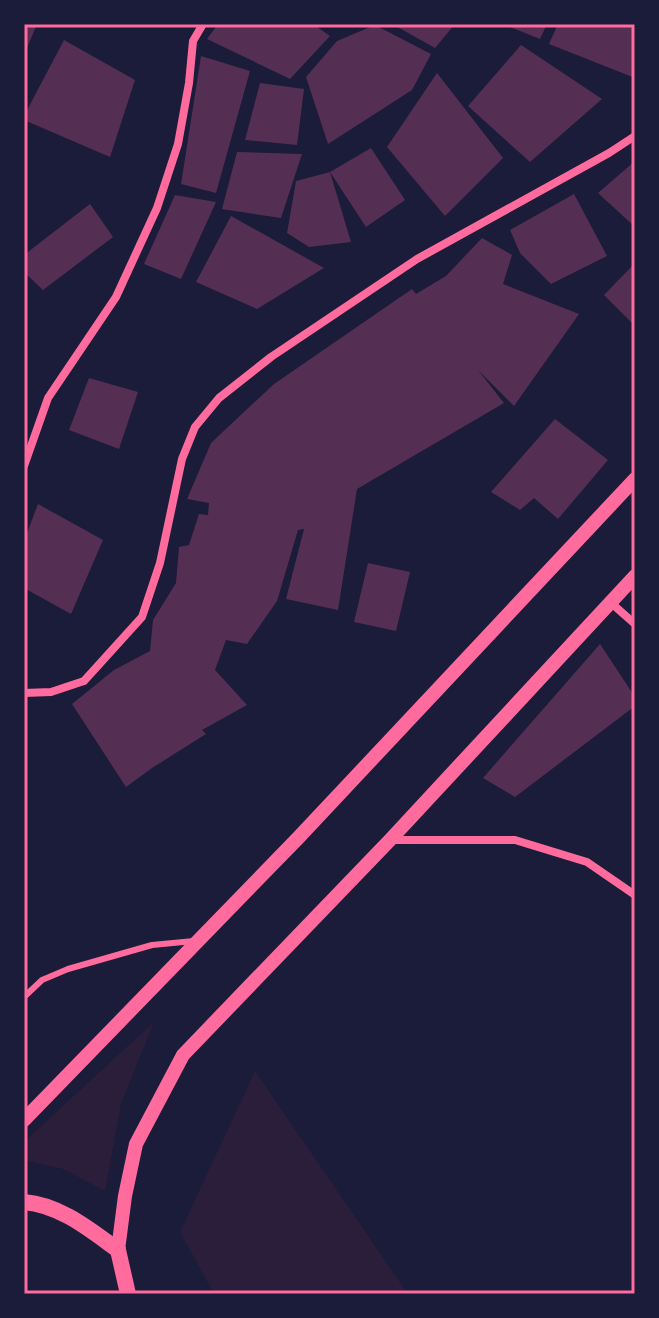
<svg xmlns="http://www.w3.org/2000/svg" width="659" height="1318" font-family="Jost,sans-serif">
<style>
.green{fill:#2a1e3b}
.building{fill:#542f53}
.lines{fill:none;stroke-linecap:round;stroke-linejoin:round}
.service{stroke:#ff6b9d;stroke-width:6}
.minor{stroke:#ff6b9d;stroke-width:8}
.tertiary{stroke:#ff6b9d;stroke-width:14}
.secondary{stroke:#ff6b9d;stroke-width:16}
.neatline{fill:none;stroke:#ff6b9d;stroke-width:3}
</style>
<rect width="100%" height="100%" fill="#1b1b3a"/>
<g class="green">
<polygon points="154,1022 121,1104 105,1191 63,1169 24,1160 24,1142"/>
<polygon points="255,1071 406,1291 407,1294 214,1294 180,1232"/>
</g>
<g class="building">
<polygon points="24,24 37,24 27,48 24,47"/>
<polygon points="218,24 313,24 330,36 290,79 207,39"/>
<polygon points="392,24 455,24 435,48"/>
<polygon points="502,24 547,24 540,39"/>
<polygon points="558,24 635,24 635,78 549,44"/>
<polygon points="375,25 431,54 412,90 328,144 306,77 337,41"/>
<polygon points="64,40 135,80 110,157 24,120 24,116"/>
<polygon points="521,45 602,99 530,162 468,106"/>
<polygon points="201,56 250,71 216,193 181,184"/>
<polygon points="437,73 503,158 445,216 387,147"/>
<polygon points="260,83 304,89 297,145 245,140"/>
<polygon points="371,148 405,200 366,227 330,172"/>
<polygon points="237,152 302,154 281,218 222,209"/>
<polygon points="635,161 635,227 598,193"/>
<polygon points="330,172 351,242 309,247 287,233 296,181"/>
<polygon points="574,194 607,256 551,284 520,253 510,230"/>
<polygon points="175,195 216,202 181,279 144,264"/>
<polygon points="90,204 113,237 43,290 24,272 24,255"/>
<polygon points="231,216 324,268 257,309 196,282"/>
<polygon points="482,238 512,255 503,284 579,314 514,406 478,370 504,403 357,489 338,610 286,599 304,529 298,530 277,601 247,644 226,640 215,670 247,705 202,730 206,734 152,768 126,787 72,704 114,670 150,651 153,620 176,583 179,547 189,545 199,514 208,515 209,503 187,499 211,443 274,384 412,289 416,294 446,276"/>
<polygon points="635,263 635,326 604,295"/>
<polygon points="89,378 138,392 119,449 69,430"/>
<polygon points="555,419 608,460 558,519 534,498 520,510 491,492"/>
<polygon points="38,504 103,540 71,614 24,588 24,541"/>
<polygon points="368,563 410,572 396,631 354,622"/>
<polygon points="600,644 635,697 635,706 515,797 483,778"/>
</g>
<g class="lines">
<polyline class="service" points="24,997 42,980 68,969 152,945 194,941"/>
<g class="minor">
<polyline points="24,466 48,398 116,297 157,208 178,144 189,83 193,41 203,24"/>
<polyline points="610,602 635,624"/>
<polyline points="24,693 51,692 84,681 142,617 160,563 182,459 195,427 219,398 271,357 417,259 609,153 635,136"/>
<polyline points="390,840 515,840 587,862 635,895"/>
</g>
<g class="tertiary">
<polyline points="24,1120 299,837 635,479"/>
<polyline points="118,1250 125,1196 136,1144 183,1055 390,840 635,576"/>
</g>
<g class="secondary">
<path d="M24,1202C60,1205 89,1229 118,1250"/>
<polyline points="118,1250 128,1294"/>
</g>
</g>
<rect width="659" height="1318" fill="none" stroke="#1b1b3a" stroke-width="52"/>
<rect x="26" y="26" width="607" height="1266" class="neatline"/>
</svg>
